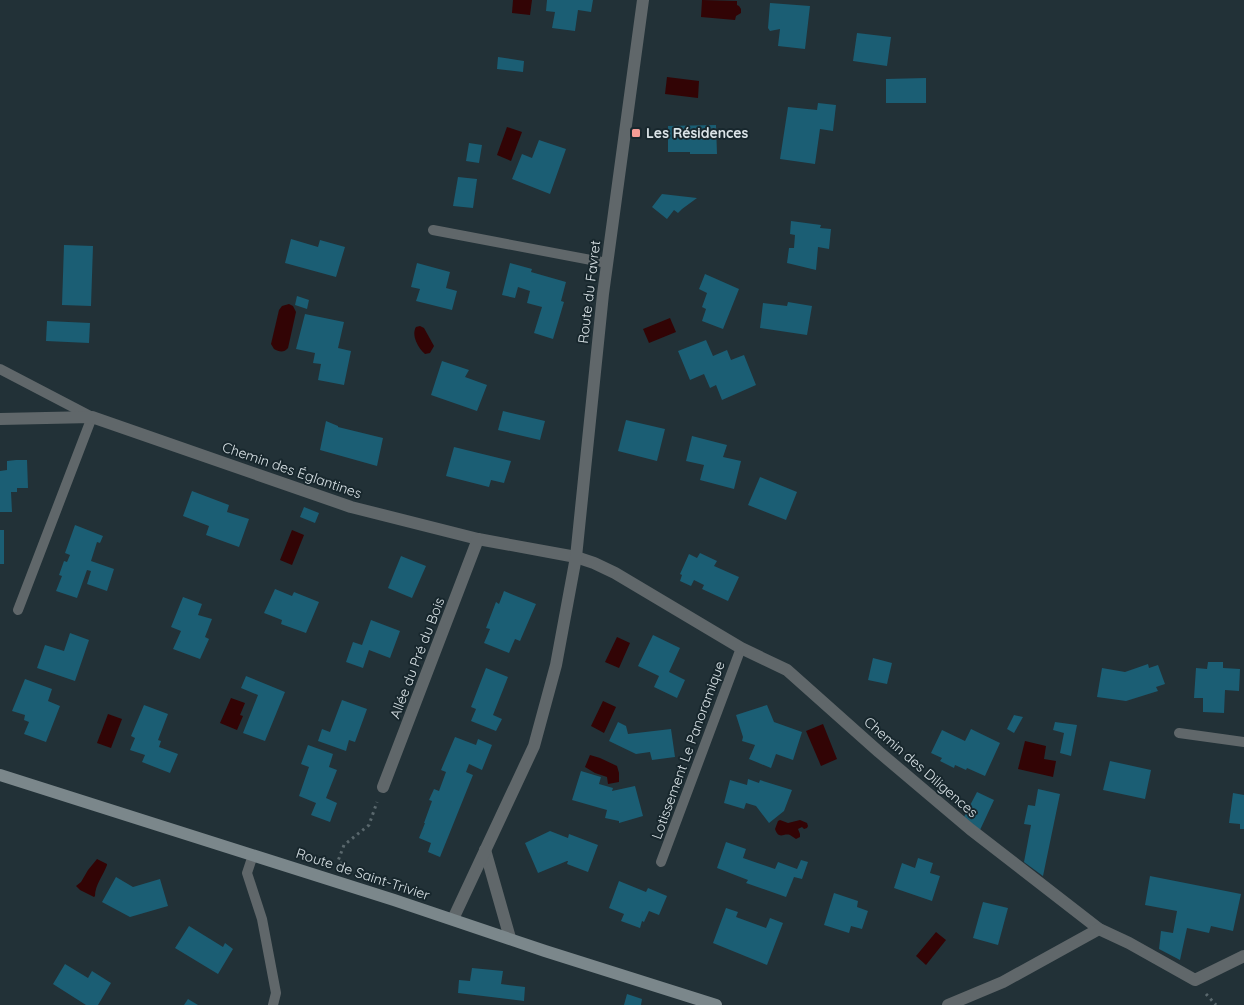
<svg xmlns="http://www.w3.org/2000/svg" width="1244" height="1005" font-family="Quicksand,sans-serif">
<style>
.water{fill:#320405}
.building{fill:#1b5e74}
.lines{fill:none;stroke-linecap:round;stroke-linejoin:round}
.path{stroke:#5a686d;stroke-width:3;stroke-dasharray:2.5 4;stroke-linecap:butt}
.service{stroke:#60676a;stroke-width:10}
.minor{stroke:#60676a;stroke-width:12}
.secondary{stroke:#7b878b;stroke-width:12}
.poi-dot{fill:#f59c95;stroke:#18272d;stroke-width:2}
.labels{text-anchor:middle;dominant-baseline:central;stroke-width:4;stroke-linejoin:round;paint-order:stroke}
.poi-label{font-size:14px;font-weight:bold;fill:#dbe4e8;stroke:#18272d;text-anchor:start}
.street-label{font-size:14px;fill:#dbe4e8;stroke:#18272d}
</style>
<rect width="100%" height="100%" fill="#223137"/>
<g class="water">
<polygon points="513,0 532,0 530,15 512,13"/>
<polygon points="702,0 737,1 737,5 739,6 741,9 741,13 736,16 735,20 701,17"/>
<polygon points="667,77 699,81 698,98 665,94"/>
<polygon points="507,127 522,132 511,161 497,155"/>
<path d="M289,304L293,306L296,312L288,348C284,353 279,352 274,349L271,344L279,310L282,306Z"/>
<polygon points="670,318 676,332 649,343 643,329"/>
<path d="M420,326L424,328L434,346L430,353L425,354C418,348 411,335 416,327Z"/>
<polygon points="292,530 304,535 292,565 280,560"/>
<polygon points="617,637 630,643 619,668 605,662"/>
<polygon points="231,698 245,703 240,715 243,716 237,730 220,723"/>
<polygon points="603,701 616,707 604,733 591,726"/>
<polygon points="108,714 122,719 111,748 97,743"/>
<polygon points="823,724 837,759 821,766 806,731"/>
<polygon points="1025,741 1046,746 1044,759 1056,761 1053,777 1018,769"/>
<polygon points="590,755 600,758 617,766 619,773 619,782 608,784 607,777 595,773 585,767"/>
<path d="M780,820L788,823L800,820L807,823L808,826L807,828L804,829L802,827L798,829L800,834V837L796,839C794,838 792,836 790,835C783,833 779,840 775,829L778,821Z"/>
<path d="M97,859L107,864V865C103,876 95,885 95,896L94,897L80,890L76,886L81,882L88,870Z"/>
<polygon points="936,932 946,940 926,965 916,956"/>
</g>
<g class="building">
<polygon points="547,0 593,0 591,12 578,10 575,31 552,28 555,12 546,11"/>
<polygon points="770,3 810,6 805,49 778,46 780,29 770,31 768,28"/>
<polygon points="857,33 891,37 887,66 853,61"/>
<polygon points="498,57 524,61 523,72 497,69"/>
<polygon points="926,78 926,103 886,103 886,79"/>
<polygon points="818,103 836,105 833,131 820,129 815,164 780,159 788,107 817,110"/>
<polygon points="716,125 717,154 690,154 690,152 668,152 668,126"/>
<polygon points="539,140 566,149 550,194 512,179 522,154 532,158"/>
<polygon points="469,143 482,145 479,163 466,161"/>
<polygon points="458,177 477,179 473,208 453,206"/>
<polygon points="662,194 697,198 682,209 678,213 674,210 667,219 652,207"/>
<polygon points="791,221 821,225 820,228 831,229 829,249 818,247 816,270 787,263 789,248 794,248 795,235 790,234"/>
<polygon points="291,239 318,247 320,240 345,247 336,277 285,263"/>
<polygon points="64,245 93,246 91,306 62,305"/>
<polygon points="417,263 450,272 446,288 457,291 452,310 416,301 420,289 411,287"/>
<polygon points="510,263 532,269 531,272 566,282 561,301 564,302 553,339 534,333 542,307 527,303 530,291 518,287 515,298 502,295"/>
<polygon points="705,274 739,289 723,329 702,321 706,309 702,307 707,293 699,289"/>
<polygon points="297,296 309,300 307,309 295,305"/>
<polygon points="788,302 812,306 807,335 760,328 763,303 787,306"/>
<polygon points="305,314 344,322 338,348 351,351 344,385 318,380 321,364 313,363 315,353 296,349"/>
<polygon points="47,321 90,323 89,343 46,341"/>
<polygon points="706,340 713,356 727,350 731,360 744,355 756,385 722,400 716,385 710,388 704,374 690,380 678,351"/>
<polygon points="442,361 469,370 465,377 487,385 477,411 431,395"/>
<polygon points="503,411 545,421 540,440 498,430"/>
<polygon points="626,420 665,429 657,461 618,451"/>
<polygon points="326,421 338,426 338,427 383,438 377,466 320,450"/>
<polygon points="692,436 727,445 723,457 741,461 734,489 700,480 704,465 686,461"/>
<polygon points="454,447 511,461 504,483 491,480 489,487 446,476"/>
<polygon points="16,460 27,460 28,488 17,488 17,492 11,492 12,512 0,512 0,471 7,470 7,461"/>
<polygon points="760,477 797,492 786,520 748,505"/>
<polygon points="192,491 229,505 227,512 249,519 239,547 206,535 209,526 183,516"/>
<polygon points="304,507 319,513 315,523 300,517"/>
<polygon points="75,525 103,536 100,543 97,542 91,561 114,569 107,591 87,584 91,571 87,570 77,598 56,591 62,576 59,575 64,561 67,562 70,555 65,553"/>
<rect x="0" y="530" width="4" height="34"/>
<polygon points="700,553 717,561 714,566 739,577 728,601 702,589 704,585 694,580 691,586 680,581 682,575 680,574 689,554 697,558"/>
<polygon points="401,556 426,566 412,598 388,588"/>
<polygon points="275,589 292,596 294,592 319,602 306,633 281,624 282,620 264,613"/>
<polygon points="504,591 536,604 520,641 515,639 509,653 484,643 490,629 486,628 496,602 499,604"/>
<polygon points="183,597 202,604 198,615 212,619 205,637 209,639 200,659 173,649 181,631 171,627"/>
<polygon points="371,620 400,631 390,658 369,650 363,668 346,662 353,642 362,645"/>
<polygon points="70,633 89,640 75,681 37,668 45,645 64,651"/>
<polygon points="653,635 680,648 669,672 685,680 677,698 654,687 659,676 638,666"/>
<polygon points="873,658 892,663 887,684 868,680"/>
<polygon points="1208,662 1223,662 1223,668 1240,669 1239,691 1225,690 1224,713 1203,712 1203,698 1194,698 1196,668 1207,669"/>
<polygon points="1148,664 1149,668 1158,665 1165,684 1156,687 1158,691 1126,701 1097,697 1102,668 1125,672"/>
<polygon points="486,668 508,677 493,715 502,719 496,731 471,721 476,709 471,707"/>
<polygon points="246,676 285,692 265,741 243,733 258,695 241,688"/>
<polygon points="25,679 52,689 48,701 60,706 46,742 24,734 29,722 24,720 25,715 12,711"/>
<polygon points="342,700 367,709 355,742 349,740 346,751 318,741 322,729 330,732"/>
<polygon points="144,705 168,714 158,740 161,741 159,747 178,754 170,773 142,762 145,755 130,750 135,738 131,736"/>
<polygon points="767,705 774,722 802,732 793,760 776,754 771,768 749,759 755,745 742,741 743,737 736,715"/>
<polygon points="1014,715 1023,717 1014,733 1007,729"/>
<polygon points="618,722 626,726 628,734 671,729 675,757 652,760 650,752 636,754 609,741"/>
<polygon points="1055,722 1077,725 1071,756 1060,753 1064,733 1053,730"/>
<polygon points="971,729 1000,743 985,776 967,768 966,770 955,765 954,768 940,761 942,758 931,753 942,730 965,741"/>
<polygon points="455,737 476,745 478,739 492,745 482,770 469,764 466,772 473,775 440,857 428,852 431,843 419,838 425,823 424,823 432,801 429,800 434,789 439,791 446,772 441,770"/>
<polygon points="308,745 333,754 329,767 337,770 326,798 337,803 330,822 311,815 316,803 299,796 309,767 301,764"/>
<polygon points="1110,761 1151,770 1145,799 1103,790"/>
<polygon points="581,771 601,777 599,784 613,788 612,791 635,786 643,816 619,823 619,821 605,818 607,810 572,800"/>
<polygon points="748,779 759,783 760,780 792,790 784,811 769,823 756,806 746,803 744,809 724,803 730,780 747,785"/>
<polygon points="1038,789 1060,794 1043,876 1024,862 1031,825 1024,824 1028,805 1035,806"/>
<polygon points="977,792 994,800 980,830 964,817"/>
<polygon points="1233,793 1244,795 1244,829 1240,829 1240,824 1229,823"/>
<polygon points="550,831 568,838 569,834 598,845 588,872 567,864 568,861 567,861 538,873 525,843"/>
<polygon points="726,842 746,849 743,858 775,869 778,862 797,869 801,860 808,862 802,879 794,877 786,897 746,883 748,880 717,868"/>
<polygon points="918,858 933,863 930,873 940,876 932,901 894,888 902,863 915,868"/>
<polygon points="1150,876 1241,894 1233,931 1211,926 1209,933 1187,928 1180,960 1159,949 1161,931 1173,933 1177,911 1145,905"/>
<polygon points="116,877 133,887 160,879 168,906 130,917 102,902"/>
<polygon points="619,881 646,892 648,888 667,896 659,915 649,911 644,922 642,921 640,928 621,921 624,914 609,908"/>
<polygon points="834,893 858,901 857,907 868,911 862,929 851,926 849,933 824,925"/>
<polygon points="983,902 1008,908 998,945 973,938"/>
<polygon points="726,908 738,912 736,917 766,928 770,918 783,923 767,965 713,943"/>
<polygon points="189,926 223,947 225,943 233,949 218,974 175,948"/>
<polygon points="65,964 88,978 92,971 111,983 98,1005 86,1005 53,984"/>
<polygon points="472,968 503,971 501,984 525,987 524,1001 458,993 459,980 470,981"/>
<polygon points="627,994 642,999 641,1005 624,1005"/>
<polygon points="188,999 198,1005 184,1005"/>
</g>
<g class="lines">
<g class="path">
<polyline points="342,864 338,861 344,845 369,825 377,802"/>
<polyline points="1206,994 1216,1005"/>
</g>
<g class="service">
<polyline points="433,230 607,263"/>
<polyline points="0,369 92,417 18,610"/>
<polyline points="1179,733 1244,742"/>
<polyline points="253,855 247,873 262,919 276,993 273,1005"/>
<polyline points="661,862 741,648"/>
</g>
<g class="minor">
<polyline points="0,419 92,417 351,507 478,539 576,557 594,563 615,573 741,648 787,670 879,752 970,829 1099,929 1129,943 1195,980 1244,956"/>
<polyline points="383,787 478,539"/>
<polyline points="485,850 510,938"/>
<polyline points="453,919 534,746 556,665 576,557 603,294 643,0"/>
<polyline points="948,1005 1003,982 1099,929"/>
</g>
<polyline class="secondary" points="0,775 394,900 545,951 716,1005"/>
</g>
<rect class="poi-dot" x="631" y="128" width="10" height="10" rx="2.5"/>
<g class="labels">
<g class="poi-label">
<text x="646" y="133">Les Résidences</text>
</g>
<g class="street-label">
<text transform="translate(589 292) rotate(-83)">Route du Favret</text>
<text transform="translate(292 470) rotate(19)">Chemin des Églantines</text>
<text transform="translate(417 658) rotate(-69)">Allée du Pré du Bois</text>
<text transform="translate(688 750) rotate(-70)">Lotissement Le Panoramique</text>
<text transform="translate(921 767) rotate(41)">Chemin des Diligences</text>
<text transform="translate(363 874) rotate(18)">Route de Saint-Trivier</text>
</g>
</g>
</svg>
